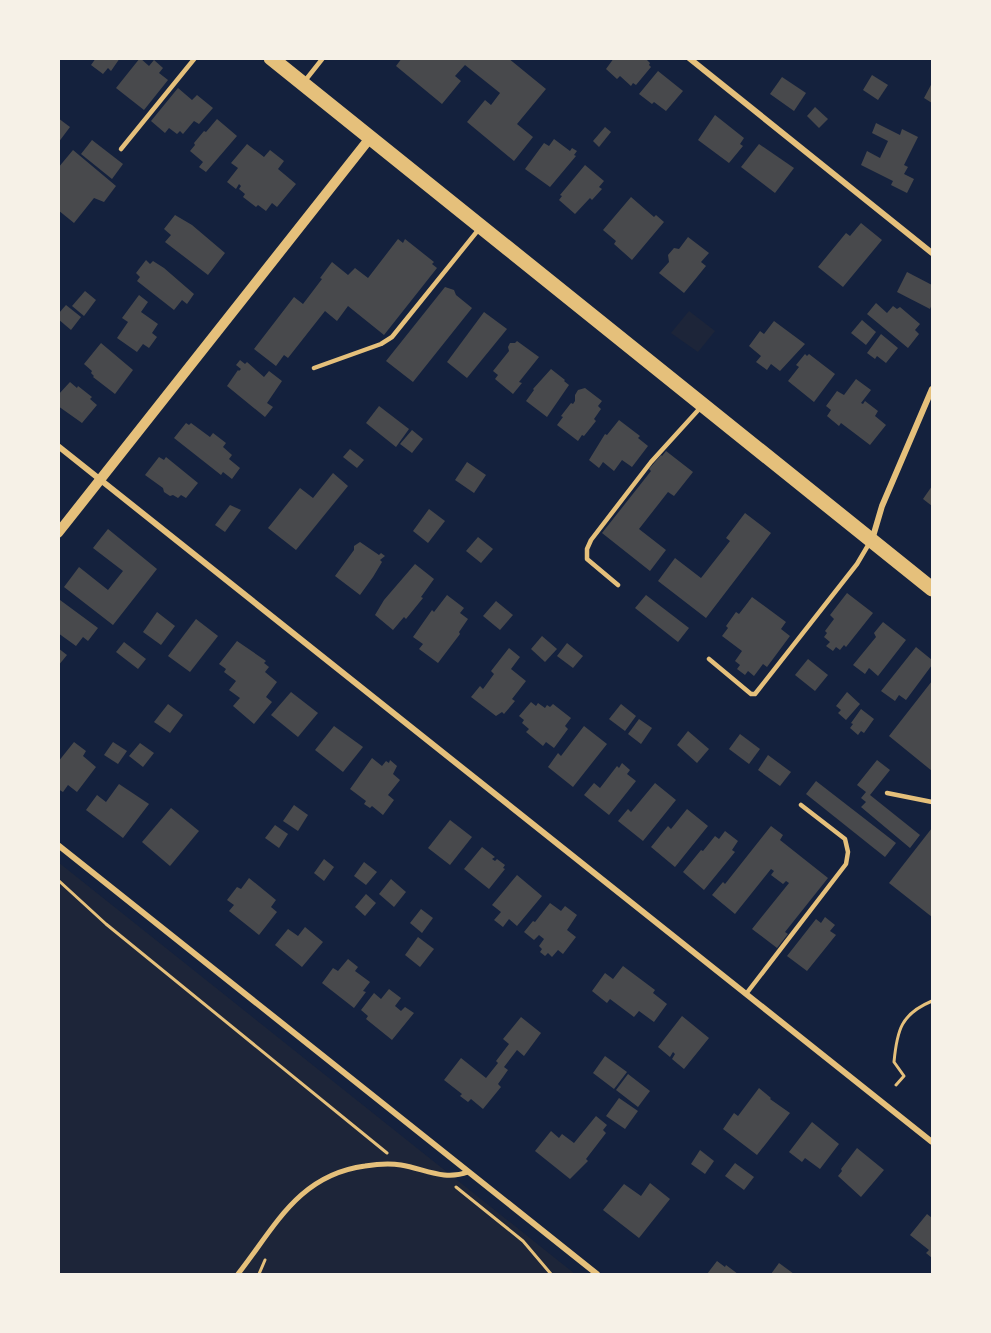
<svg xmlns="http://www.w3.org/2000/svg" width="991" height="1333" font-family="'IBM Plex Serif',serif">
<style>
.green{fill:#1d2539}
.building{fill:#48494c}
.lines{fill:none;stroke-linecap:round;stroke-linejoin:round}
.path{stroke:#e5c07b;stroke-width:3}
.service{stroke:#e5c07b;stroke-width:4.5}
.pedestrian{stroke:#e5c07b;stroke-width:5}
.minor{stroke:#e5c07b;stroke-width:6}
.tertiary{stroke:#e5c07b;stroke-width:10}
.primary{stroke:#e5c07b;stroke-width:15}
</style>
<rect width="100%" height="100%" fill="#14213d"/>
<g class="green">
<polygon points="689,311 715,331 698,352 671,333"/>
<polygon points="58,862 575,1274 59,1274"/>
</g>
<g class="building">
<polygon points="96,58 120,58 111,71 108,68 103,74 91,65"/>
<polygon points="140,58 149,66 154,60 163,68 159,73 168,80 144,110 116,88"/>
<polygon points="402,58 508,58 546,89 517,124 533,137 514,161 467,122 485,100 491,105 500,93 465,65 455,76 461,81 442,104 396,66"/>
<polygon points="614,58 645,58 650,63 649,65 651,67 636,85 633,83 631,86 620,76 617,79 606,69"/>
<polygon points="658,71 683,91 666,111 654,102 652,104 639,94"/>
<polygon points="872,75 888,85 878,100 863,90"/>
<polygon points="782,77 806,93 794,111 770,94"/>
<polygon points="932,83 932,103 924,98"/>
<polygon points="178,88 192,100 197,95 213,108 199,124 194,121 183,134 180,131 177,134 169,128 165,133 151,121"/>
<polygon points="815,107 828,119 819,128 807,116"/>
<polygon points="715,115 744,138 740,144 743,146 729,163 698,140"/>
<polygon points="58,118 70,127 58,143"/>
<polygon points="217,119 237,136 206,172 199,167 203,162 190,151 195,145 194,143 204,131 206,132"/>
<polygon points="876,123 900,135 902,129 918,137 904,165 908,167 904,174 914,179 907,193 891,185 893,181 861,165 867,151 880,158 888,141 872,133"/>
<polygon points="605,127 611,132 599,147 593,141"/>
<polygon points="554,139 570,151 572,148 577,151 574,155 576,156 550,187 525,169 544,143 549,146"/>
<polygon points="92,140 123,164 112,179 81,154"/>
<polygon points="247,144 264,157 270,150 284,161 278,169 296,184 277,207 272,203 266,211 258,205 256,207 243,197 245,194 239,189 241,186 239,184 236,189 227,182 238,168 231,163"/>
<polygon points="759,144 794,168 775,193 741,167"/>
<polygon points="73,150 116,186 104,202 94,198 74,223 58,210 58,168"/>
<polygon points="585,165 604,181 599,187 602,189 592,200 590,198 575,214 559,200 562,196 560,195"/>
<polygon points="631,197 654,217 656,215 664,222 632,260 614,244 616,241 603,230"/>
<polygon points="175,215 192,225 225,253 208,275 165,242 171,235 164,229"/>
<polygon points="861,223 882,240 843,287 818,267 846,233 850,236"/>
<polygon points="688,237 709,253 701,262 706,266 684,293 659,273 669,262 668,255 674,248 679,249"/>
<polygon points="398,239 403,243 405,239 434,262 432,264 437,268 384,335 348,306 337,321 325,311 288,358 284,355 276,366 254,349 294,297 303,304 322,279 320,278 332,262 348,275 355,268 368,278"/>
<polygon points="146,260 150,264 153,261 164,268 194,294 187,304 182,300 174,310 137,281 140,277 136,273"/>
<polygon points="907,272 932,285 932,304 930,309 897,292"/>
<polygon points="445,287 454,290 456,295 472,308 413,382 386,361"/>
<polygon points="85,291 96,300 84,316 72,306"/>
<polygon points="139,295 148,302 141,312 158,324 152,333 157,337 149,348 143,344 137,352 117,338 128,322 122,318"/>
<polygon points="876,303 887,313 893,306 897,309 900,307 920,324 915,330 919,334 908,348 867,314"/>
<polygon points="66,305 81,317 71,330 58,319 58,314"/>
<polygon points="484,312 507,329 467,378 447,362"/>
<polygon points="862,320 876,332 866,345 851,333"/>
<polygon points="774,321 805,344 780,371 771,364 767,370 756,362 761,356 749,346 760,331 764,334"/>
<polygon points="881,334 898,348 886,363 877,356 875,359 867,353"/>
<polygon points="517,341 539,357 519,382 522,383 513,394 495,379 498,375 493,371 509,351 508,347 510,343 515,343"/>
<polygon points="101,343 133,370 115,394 93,377 94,376 91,373 92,371 84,364"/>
<polygon points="805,354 807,356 809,354 835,374 814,402 788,381 799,367 796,365"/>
<polygon points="240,360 245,364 247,362 264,377 269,371 282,381 267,403 273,407 265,417 227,386 238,370 239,371 241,369 236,365"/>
<polygon points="551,369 565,380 564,381 569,385 547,417 526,401 534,390 533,389"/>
<polygon points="856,379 871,390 861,403 863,404 865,401 878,411 875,416 886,425 870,445 841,423 839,426 827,416 831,410 826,406 837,391 844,395"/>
<polygon points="70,382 77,388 78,386 92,397 90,399 97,405 82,423 58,406 58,395"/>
<polygon points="585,388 602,401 598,406 601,409 594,419 596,421 584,436 582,435 578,441 557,425 563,417 561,416 571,403 573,404 575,401 575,395 578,390"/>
<polygon points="379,406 409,429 396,447 366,423"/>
<polygon points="619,420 640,436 638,438 648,446 632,467 622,460 614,471 603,462 599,468 589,460 605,434 607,435"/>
<polygon points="186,423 189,425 191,423 210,437 213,433 226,443 223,447 232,455 229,459 240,468 232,479 223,472 221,475 174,438"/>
<polygon points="412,430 423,439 412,453 400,444"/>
<polygon points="350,449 364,460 357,468 343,457"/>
<polygon points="666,451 693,472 674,496 668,492 639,529 666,550 650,571 602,533 651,471 649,469 661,455 662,456"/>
<polygon points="159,457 164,460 166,457 198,483 186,498 181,495 178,498 173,495 170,496 164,492 163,488 145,475"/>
<polygon points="467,462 486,475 474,493 455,480"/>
<polygon points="333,473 348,486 296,550 268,528 300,488 313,498"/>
<polygon points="932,486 932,506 923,499"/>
<polygon points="230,505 241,510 225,532 215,525"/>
<polygon points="429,509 445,521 428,543 413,531"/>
<polygon points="745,513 771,533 706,618 658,581 675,558 701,578 730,541 726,538"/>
<polygon points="108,529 157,569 113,625 64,587 79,567 108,590 123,571 93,548"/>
<polygon points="478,537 493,549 481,563 466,551"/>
<polygon points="360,542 379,555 381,553 385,556 380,560 382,562 373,577 360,595 335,576 354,550 354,546"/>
<polygon points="415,564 434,579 421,597 423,598 406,619 404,617 393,630 375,615 384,600"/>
<polygon points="847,593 873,613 846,647 844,645 840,650 836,647 833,651 826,646 830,642 824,637 827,633 825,631 834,619 830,615"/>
<polygon points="447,595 464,608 460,613 468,619 459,632 460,634 438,663 419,649 423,644 413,637 432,610 434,612"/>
<polygon points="646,595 689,628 678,642 635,608"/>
<polygon points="752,597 786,622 781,629 790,636 767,667 763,664 754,676 748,671 745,675 737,669 740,665 735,661 742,651 722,636 728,628 726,626 736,612 739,614"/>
<polygon points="60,600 98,628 88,641 83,637 76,646 58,633 58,603"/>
<polygon points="496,601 513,615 500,630 483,616"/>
<polygon points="157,612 175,626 161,645 143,632"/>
<polygon points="196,619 218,636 190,672 168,656"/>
<polygon points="883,622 906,640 878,676 869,668 865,674 853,665 876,637 874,633"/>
<polygon points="542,636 557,649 545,662 531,649"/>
<polygon points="237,641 266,661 264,663 269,667 265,672 277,682 266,697 272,702 254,724 233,706 240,698 229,690 236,681 224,672 226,669 219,664"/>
<polygon points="124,642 146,659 138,669 116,652"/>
<polygon points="567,643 583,656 573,668 557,656"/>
<polygon points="916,647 932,660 932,665 906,700 899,695 895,701 881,691"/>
<polygon points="58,648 67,655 58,666"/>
<polygon points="509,648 520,657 511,669 526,681 512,699 515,701 504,714 502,712 496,716 471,697 480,686 483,689 494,674 491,671"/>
<polygon points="808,659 828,675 815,691 795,675"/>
<polygon points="932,681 932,729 931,732 932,733 932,771 889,736"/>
<polygon points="291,692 318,713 298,737 271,715"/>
<polygon points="847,692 860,704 846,720 838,713 841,710 836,706"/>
<polygon points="531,702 536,706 538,703 545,708 547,705 550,707 553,704 571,718 565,726 568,729 554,748 546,742 543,746 526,732 529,729 522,723 524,720 519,716"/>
<polygon points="168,704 183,715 170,733 154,722"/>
<polygon points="621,704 636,716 625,731 609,719"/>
<polygon points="861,709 874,719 864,733 861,731 858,735 850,728 853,724 851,723"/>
<polygon points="639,719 652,728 641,744 628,734"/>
<polygon points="334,726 363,747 343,772 315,750"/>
<polygon points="584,726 607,744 573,787 548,767 558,753 561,756"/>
<polygon points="688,731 709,749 697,763 677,745"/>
<polygon points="740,734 760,749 749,764 729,749"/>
<polygon points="74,742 86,751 83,756 96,767 77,792 68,785 63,792 58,789 58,762"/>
<polygon points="113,742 127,751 118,764 104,755"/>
<polygon points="140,743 154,753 143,767 129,756"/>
<polygon points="768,755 791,772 780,786 758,770"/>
<polygon points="372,758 382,766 386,761 389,763 390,760 397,766 393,774 400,780 388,795 394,800 383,815 372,806 370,808 364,804 366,801 350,789"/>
<polygon points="877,760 890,770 870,795 920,835 910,848 861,807 866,802 861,798 866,792 857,785"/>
<polygon points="622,763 630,770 627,774 636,781 609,815 584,795 594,783 600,788 617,766 619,768"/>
<polygon points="816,781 896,843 885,857 806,794"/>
<polygon points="655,783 676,800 643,841 618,821 628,809 631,812"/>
<polygon points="119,784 149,804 123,838 86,810 97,795 106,802"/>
<polygon points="294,805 308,815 298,831 283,821"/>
<polygon points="171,808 199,831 170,866 142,842"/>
<polygon points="687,809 708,826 675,867 651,847 668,826 671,829"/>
<polygon points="450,820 472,837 450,865 428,848"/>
<polygon points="275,825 288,834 279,848 265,838"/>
<polygon points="771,826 783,835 780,840 828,878 785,932 788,934 777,948 752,929 789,883 786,881 783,884 771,875 774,871 771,869 735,914 712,895 723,882 725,884"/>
<polygon points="932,828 932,917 889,883"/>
<polygon points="725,831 738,841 732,850 735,852 704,890 683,872 701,850 703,851 715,836 719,839"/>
<polygon points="482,847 495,857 492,859 495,861 497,859 505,865 503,868 505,869 489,889 464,869"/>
<polygon points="324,859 334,867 324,881 314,873"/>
<polygon points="364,862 377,872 366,885 354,876"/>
<polygon points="517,875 542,896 517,926 509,919 503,927 494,920 501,912 492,905"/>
<polygon points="249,878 276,900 271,907 277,912 259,935 229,911 234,905 227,900 237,887 241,889"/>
<polygon points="391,879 406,892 394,907 379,894"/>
<polygon points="366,894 376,903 365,916 355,907"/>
<polygon points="550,903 561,911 565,906 577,915 567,930 576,937 563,954 558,950 552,957 548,953 545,956 540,952 542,949 539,946 544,939 539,935 534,940 524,932 533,921 535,922"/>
<polygon points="421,909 433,918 422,933 410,923"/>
<polygon points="825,917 835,925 830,931 836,935 807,971 787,956 816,919 821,923"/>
<polygon points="305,927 323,942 302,967 275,945 288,929 298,936"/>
<polygon points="418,937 434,949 420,967 405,955"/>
<polygon points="348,959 358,967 355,971 370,982 363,991 366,992 354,1008 322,983 333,968 338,971"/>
<polygon points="623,966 655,990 653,993 667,1004 654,1022 639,1011 634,1017 610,999 607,1003 592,991 605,973 613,979"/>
<polygon points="389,989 401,998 395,1006 401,1011 405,1007 414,1013 392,1040 366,1019 368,1016 361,1010 374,993 381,999"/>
<polygon points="682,1016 709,1038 684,1069 672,1059 675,1054 673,1052 670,1057 658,1047"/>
<polygon points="521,1017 541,1033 524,1056 517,1050 504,1067 508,1070 498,1084 501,1087 483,1109 471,1099 468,1102 460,1096 462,1094 444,1080 461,1058 486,1078 498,1063 496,1061 509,1044 503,1039"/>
<polygon points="605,1056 627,1072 614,1089 593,1073"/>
<polygon points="628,1074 650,1091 638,1107 616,1090"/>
<polygon points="759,1088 771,1098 770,1099 790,1113 757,1155 723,1129 734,1113 738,1116"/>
<polygon points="619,1098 638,1111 625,1129 606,1116"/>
<polygon points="596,1116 607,1125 603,1130 606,1133 586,1159 588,1161 570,1179 535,1151 551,1131 559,1138 562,1134 574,1143"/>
<polygon points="812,1122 839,1144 820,1169 805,1158 802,1162 789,1152"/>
<polygon points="857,1148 884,1170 861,1197 838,1176 842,1171 841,1169"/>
<polygon points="700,1150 714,1161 705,1174 691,1164"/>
<polygon points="735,1163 754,1177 744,1190 725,1176"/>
<polygon points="650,1183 670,1199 639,1238 603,1210 624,1184 641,1196"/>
<polygon points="927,1214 932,1218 932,1258 926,1253 929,1250 910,1235"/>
<polygon points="717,1261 725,1267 726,1265 738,1274 707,1274"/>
<polygon points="779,1263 794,1274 771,1274"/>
</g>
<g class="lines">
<g class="path">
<polyline points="58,880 106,924 387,1153"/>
<path d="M896,1085L904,1076L894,1062C897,1030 901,1014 932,1001"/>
<polyline points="456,1187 523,1241 551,1274"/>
<polyline points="259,1274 265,1260"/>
</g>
<g class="service">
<polyline points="304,82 323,58"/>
<polyline points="121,149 195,58"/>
<polyline points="314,368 381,344 392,337 479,229"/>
<polyline points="618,585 587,559 587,549 591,540 651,462 701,407"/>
<polyline points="709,659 751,694 755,694 857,564 870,542"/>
<polyline points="887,793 932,802"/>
<polyline points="746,994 846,864 848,852 845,839 801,805"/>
</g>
<path class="pedestrian" d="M238,1274C275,1227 298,1175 365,1166C377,1164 390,1163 401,1165C425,1169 444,1181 468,1172"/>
<g class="minor">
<polyline points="689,58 932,253"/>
<polyline points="58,446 932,1142"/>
<polyline points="872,540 882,506 932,389"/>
<polyline points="58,845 597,1274"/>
</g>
<polyline class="tertiary" points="58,533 370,138"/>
<polyline class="primary" points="271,58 932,589"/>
</g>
<rect width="991" height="1333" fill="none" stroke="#f6f1e7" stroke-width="120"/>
</svg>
